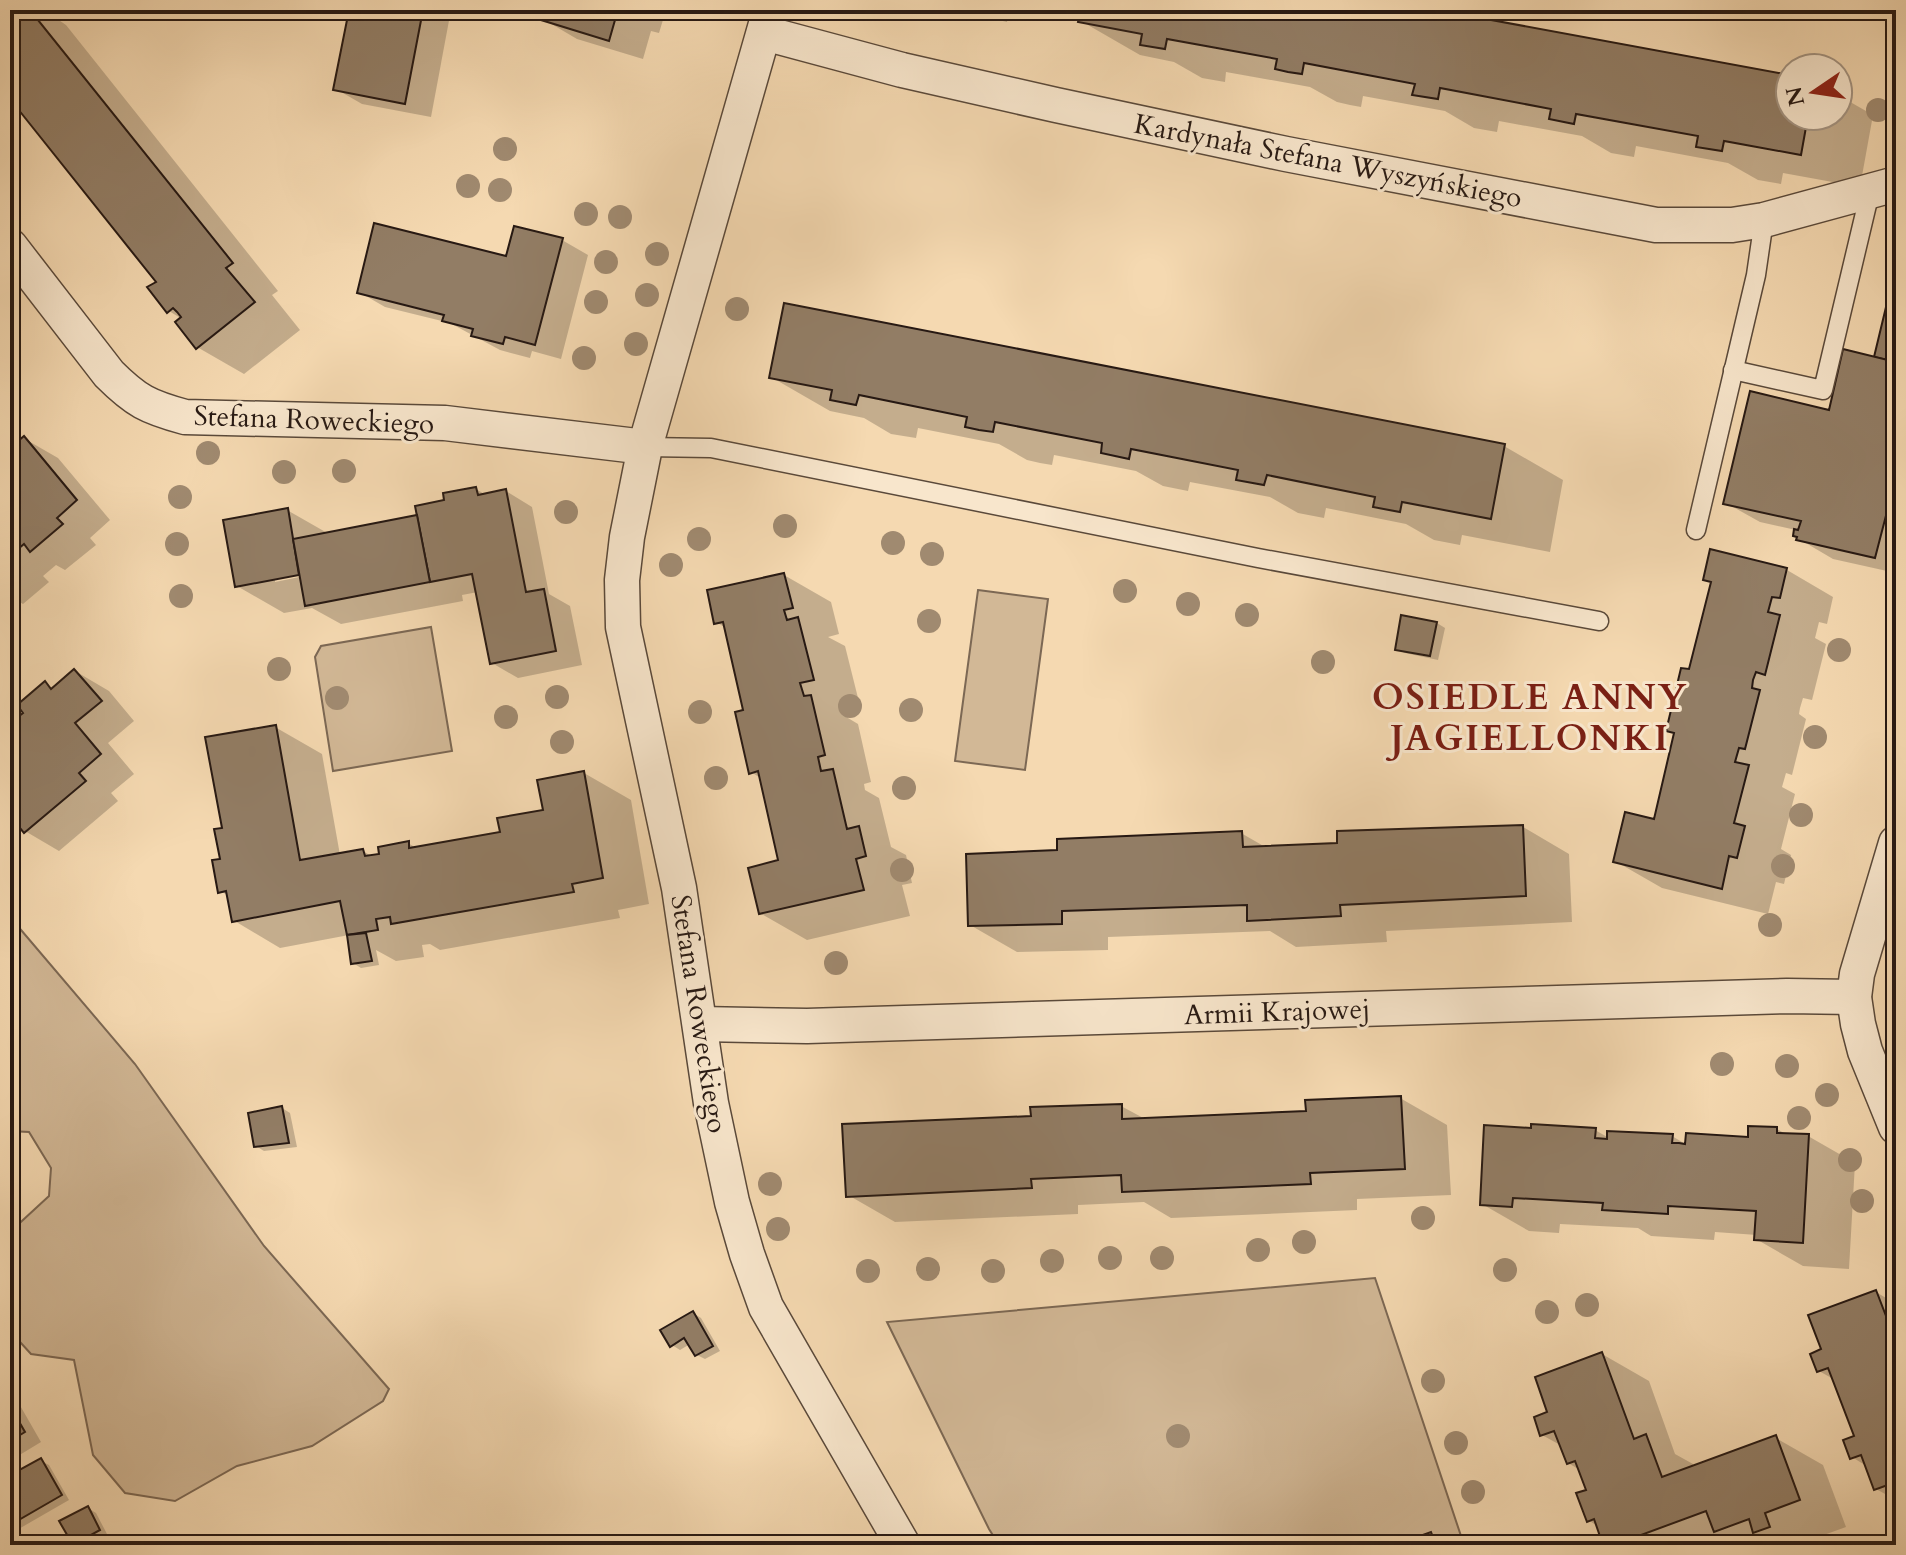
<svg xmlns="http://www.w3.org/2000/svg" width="1906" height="1555" font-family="Cardo,serif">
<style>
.green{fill:#d2b896;stroke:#7c6854;stroke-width:2}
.shadow{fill:#0003;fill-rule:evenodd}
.building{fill:#927d65;stroke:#271913;stroke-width:2}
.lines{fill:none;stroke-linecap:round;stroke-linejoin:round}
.service-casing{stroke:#5a493a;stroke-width:21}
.minor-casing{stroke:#5a493a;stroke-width:37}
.service{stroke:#f8e6cc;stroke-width:18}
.minor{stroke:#f8e6cc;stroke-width:34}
.tree{fill:#a08a70}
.labels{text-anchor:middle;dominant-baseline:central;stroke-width:6;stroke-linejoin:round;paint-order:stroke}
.street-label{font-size:28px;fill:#271913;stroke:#f8e6cc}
.district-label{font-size:36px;font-weight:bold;letter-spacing:2px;fill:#7a1f14;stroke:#f8e6cc}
</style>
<rect width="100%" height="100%" fill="#f5d9b1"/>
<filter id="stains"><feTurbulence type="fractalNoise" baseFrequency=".0025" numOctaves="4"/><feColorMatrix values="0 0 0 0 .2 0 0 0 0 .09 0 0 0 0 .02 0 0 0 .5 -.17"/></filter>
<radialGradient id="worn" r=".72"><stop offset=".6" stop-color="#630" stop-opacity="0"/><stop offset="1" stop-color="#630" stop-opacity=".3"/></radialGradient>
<g class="green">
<polygon points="978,590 1048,599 1025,770 955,761"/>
<polygon points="431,627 452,751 333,771 315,657 321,646"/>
<polygon points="10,917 135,1064 264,1246 389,1389 383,1401 312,1446 237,1466 175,1501 125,1493 93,1455 74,1360 31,1354 10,1331 10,1232 49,1196 51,1168 29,1132 10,1131"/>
<polygon points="1375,1278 1464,1545 999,1545 989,1529 887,1322"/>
</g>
<g class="shadow">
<polygon points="10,10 44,10 66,25 278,291 272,295 300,330 244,374 197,347 182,319 169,311 159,282 10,96"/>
<polygon points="351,10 451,10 431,117 362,104 336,89"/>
<polygon points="546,10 666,10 659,33 651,31 643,59 577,39 543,19"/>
<polygon points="957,10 1009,10 1007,22"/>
<polygon points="1083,10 1426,10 1790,77 1790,116 1838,116 1838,95 1873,115 1860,187 1783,173 1781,184 1758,180 1728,163 1636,146 1634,157 1611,153 1582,136 1499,121 1497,132 1474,128 1445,111 1363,96 1361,107 1350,105 1337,102 1310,87 1226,72 1225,82 1202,78 1174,62 1140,55 1081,21"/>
<polygon points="562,240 588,255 561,359 532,351 530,358 500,350 450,323 385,307 359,292 508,258"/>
<polygon points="1896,312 1896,573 1833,559 1799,539 1796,530 1760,522 1726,503 1831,412 1884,361"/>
<polygon points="771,377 1504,446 1563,480 1550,552 1462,535 1460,545 1434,540 1406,524 1326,508 1324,518 1298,513 1270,497 1190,482 1188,491 1163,486 1136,471 1054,455 1052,465 1040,463 1027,460 999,444 918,428 916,438 891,434 864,418 830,411"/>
<polygon points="25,439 58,458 110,520 90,538 96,545 65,570 56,565 43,576 49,582 23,604 14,599 10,603 10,451"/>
<path d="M476,489L486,495L506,491L532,507L549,594L570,606L582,665L518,678L492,663L478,592L462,595L463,601L341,624L312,608L284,613L237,586L287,510L329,534L419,517ZM308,571L309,575L275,582V577Z"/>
<polygon points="1787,570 1833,597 1827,624 1819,622 1815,638 1826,644 1812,700 1803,698 1800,708 1799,714 1806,719 1792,775 1786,773 1782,787 1795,794 1781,849 1791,855 1784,884 1776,882 1768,914 1662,888 1615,861 1656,821 1712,583 1705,579"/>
<polygon points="784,575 831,602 839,634 828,637 845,646 860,706 846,710 848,718 858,724 871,782 864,784 865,790 879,798 891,847 906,855 912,883 902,885 910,916 807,940 760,913 781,862 762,779 751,772 745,711 726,628 716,622"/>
<polygon points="1437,623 1445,628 1438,660 1405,653 1397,649"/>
<polygon points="75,671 109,691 134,721 108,743 134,774 111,793 118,801 59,851 25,831 10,813 10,710 18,719 26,713 45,684 54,689"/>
<polygon points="275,727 322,754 340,855 363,851 373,857 408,843 418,849 502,834 545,811 584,773 631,800 649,904 618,910 620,918 440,950 430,944 422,945 424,957 396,961 376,950 379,965 361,968 353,963 349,935 280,948 233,920 229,896 220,891 224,830"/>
<polygon points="1523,827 1569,854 1572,922 1386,931 1387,942 1296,947 1270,931 1108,937 1108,950 1017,952 970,925 1059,852 1241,833 1267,848 1339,845"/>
<polygon points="1400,1098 1447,1125 1451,1195 1357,1199 1357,1210 1171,1218 1144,1202 1078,1205 1078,1214 895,1222 848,1195 1033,1118 1121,1106 1147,1120 1308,1113"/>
<polygon points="282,1108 290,1113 297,1147 264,1151 256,1146"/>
<polygon points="1777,1129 1787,1135 1808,1136 1855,1163 1849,1269 1803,1266 1756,1239 1757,1235 1715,1232 1714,1240 1651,1236 1638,1228 1560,1224 1559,1233 1529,1231 1482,1204 1595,1130 1609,1138 1672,1136 1687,1145 1750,1139"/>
<polygon points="1876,1292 1896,1304 1896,1500 1876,1489 1868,1467 1852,1457 1856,1437 1835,1380 1819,1371"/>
<polygon points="693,1313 701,1318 720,1351 705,1359 697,1355 690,1344 680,1350 672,1345"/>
<polygon points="1602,1354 1649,1381 1675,1454 1693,1464 1694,1468 1776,1438 1823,1465 1846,1527 1810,1540 1812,1545 1605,1545 1599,1527 1588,1520 1588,1491 1580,1470 1568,1463 1562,1446 1542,1435 1550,1413"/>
<polygon points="10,1388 41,1442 13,1459 20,1472 41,1461 49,1465 69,1500 10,1534"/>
<polygon points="88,1508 96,1513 107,1534 93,1542 95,1545 75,1545"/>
<polygon points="1430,1534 1439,1539 1441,1545 1401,1545"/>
</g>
<g class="building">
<polygon points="10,10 30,10 233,263 226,268 255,302 196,349 175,322 181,317 177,312 173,308 167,313 147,287 156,282 10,99"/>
<polygon points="349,10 423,10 405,104 333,90"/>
<polygon points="544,10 626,10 625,15 617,13 609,41 541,20"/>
<polygon points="1081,10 1437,10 1790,75 1790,116 1808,116 1801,155 1724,141 1722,151 1696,147 1698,136 1576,114 1574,124 1549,119 1551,109 1440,88 1438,99 1412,95 1415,84 1304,63 1302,74 1288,72 1275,69 1277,59 1167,39 1165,49 1140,45 1142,34 1078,22"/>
<polygon points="374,223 506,256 514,226 563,238 535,345 505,337 503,344 471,336 473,329 442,321 444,315 357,293"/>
<polygon points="784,303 1505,444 1491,519 1402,502 1400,512 1373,507 1375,497 1267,475 1264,485 1236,480 1238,470 1131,449 1129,459 1101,453 1102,443 995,422 993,432 979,430 965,427 967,417 859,395 856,405 830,400 832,390 769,378"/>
<polygon points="1886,307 1896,310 1896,362 1874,357"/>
<polygon points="1843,349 1896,362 1896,477 1875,558 1796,540 1797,537 1793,536 1794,529 1798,530 1801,521 1723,504 1750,391 1829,410"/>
<polygon points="24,436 77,500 57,518 63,524 30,552 24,544 11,555 17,562 10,568 10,448"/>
<polygon points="476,487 478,495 506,489 526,592 544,589 556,651 490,664 472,574 430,582 415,506 444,500 443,493"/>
<polygon points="288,508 299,575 235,587 223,520"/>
<polygon points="417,515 430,582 305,606 293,539"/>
<polygon points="1710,549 1787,568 1780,598 1772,597 1768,612 1780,615 1765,675 1756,672 1753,680 1752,688 1760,690 1745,749 1739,748 1735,762 1749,765 1734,823 1745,826 1737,858 1729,856 1722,889 1613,862 1625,812 1654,819 1674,733 1666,731 1681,668 1689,669 1711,582 1703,580"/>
<polygon points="784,573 793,608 784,610 787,620 798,617 814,680 800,683 804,696 811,695 825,755 818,757 821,771 833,769 847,829 859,826 866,856 856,859 864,890 759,914 748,868 778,860 758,771 749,774 735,712 743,710 723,622 714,624 707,590"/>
<polygon points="1401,615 1437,622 1430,656 1395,650"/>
<polygon points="74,669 102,701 75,723 101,754 79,773 86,781 24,833 10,816 10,723 23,713 17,705 45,681 51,689"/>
<polygon points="276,725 300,860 363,849 365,856 379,854 378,847 409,841 409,848 500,832 497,818 543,810 537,780 584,771 603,878 572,884 574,892 391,924 390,917 376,919 378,930 347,935 340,901 232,922 226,891 218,893 212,860 220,859 214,829 222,828 205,737"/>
<polygon points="1523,825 1526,896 1340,905 1341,916 1247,921 1247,905 1062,911 1062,924 968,926 966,854 1057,850 1057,839 1242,831 1243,847 1337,843 1337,831"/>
<polygon points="366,933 372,961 351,964 347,935"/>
<polygon points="1401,1096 1405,1169 1310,1173 1311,1184 1122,1192 1121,1175 1031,1179 1032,1188 846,1197 842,1124 1031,1116 1030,1107 1122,1104 1122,1119 1306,1111 1305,1100"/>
<polygon points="282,1106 289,1143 254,1147 248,1113"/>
<polygon points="1531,1124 1596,1128 1595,1138 1607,1139 1607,1131 1673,1134 1672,1143 1679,1143 1685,1144 1686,1133 1748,1137 1748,1126 1777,1127 1777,1133 1809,1134 1803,1243 1754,1240 1756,1211 1668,1206 1668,1214 1602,1210 1603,1203 1513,1198 1512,1207 1480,1205 1484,1125 1531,1128"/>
<polygon points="1876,1290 1896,1342 1896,1482 1874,1490 1861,1455 1850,1459 1843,1440 1854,1436 1828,1368 1817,1372 1810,1354 1821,1349 1808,1315"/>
<polygon points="693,1311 713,1346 695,1356 684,1338 670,1347 660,1330"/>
<polygon points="1602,1352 1634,1439 1646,1434 1662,1477 1776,1435 1800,1500 1765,1513 1770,1527 1753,1533 1749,1519 1714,1532 1706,1511 1614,1545 1603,1545 1594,1519 1587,1522 1576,1493 1586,1490 1575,1461 1567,1464 1554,1431 1540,1436 1534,1417 1547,1412 1535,1377"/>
<polygon points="10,1406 25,1432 10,1441"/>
<polygon points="41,1458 62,1495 10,1525 10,1475"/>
<polygon points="88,1506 100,1530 87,1537 89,1540 80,1545 73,1545 59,1521"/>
<polygon points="1431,1532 1436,1545 1395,1545"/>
</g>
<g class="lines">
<g class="service-casing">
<g id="service">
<polyline points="1733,370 1823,390 1870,192"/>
<polyline points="645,447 711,448 1258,558 1599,621"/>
<polyline points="1696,530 1756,275 1764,220"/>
</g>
</g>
<g class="minor-casing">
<g id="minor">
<polyline points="770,10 645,447 627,537 622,580 623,627 679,888 711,1103 732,1202 747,1254 766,1307 903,1545"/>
<polyline points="764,33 902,70 1056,105 1286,154 1656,225 1732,225 1764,220 1896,184"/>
<path d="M10,246L109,374C136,401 148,407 185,417L445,423L645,447"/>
<polyline points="1896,843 1857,974 1854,997 1858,1024 1865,1051 1896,1127"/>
<polyline points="700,1024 807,1026 1787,996 1854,997"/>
</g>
</g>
<use href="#service" class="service"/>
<use href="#minor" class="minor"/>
</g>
<g class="tree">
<circle cx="1878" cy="110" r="12"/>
<circle cx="505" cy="149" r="12"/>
<circle cx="468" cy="186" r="12"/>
<circle cx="500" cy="190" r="12"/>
<circle cx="586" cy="214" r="12"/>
<circle cx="620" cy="217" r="12"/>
<circle cx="657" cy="254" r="12"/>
<circle cx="606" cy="262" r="12"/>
<circle cx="647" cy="295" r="12"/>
<circle cx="596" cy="302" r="12"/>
<circle cx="737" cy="309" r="12"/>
<circle cx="636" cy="344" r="12"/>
<circle cx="584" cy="358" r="12"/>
<circle cx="208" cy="453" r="12"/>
<circle cx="344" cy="471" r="12"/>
<circle cx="284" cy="472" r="12"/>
<circle cx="180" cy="497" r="12"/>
<circle cx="566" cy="512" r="12"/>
<circle cx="785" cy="526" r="12"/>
<circle cx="699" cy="539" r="12"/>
<circle cx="893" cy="543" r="12"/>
<circle cx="177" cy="544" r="12"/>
<circle cx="932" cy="554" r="12"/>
<circle cx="671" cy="565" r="12"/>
<circle cx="1125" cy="591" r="12"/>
<circle cx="181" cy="596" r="12"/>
<circle cx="1188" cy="604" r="12"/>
<circle cx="1247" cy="615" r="12"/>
<circle cx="929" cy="621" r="12"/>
<circle cx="1839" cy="650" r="12"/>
<circle cx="1323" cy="662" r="12"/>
<circle cx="279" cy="669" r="12"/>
<circle cx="557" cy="697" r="12"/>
<circle cx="337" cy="698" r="12"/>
<circle cx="850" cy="706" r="12"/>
<circle cx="911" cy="710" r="12"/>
<circle cx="700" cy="712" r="12"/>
<circle cx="506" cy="717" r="12"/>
<circle cx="1815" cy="737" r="12"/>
<circle cx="562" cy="742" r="12"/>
<circle cx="716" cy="778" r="12"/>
<circle cx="904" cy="788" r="12"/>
<circle cx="1801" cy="815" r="12"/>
<circle cx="1783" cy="866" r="12"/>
<circle cx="902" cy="870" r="12"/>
<circle cx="1770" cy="925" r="12"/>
<circle cx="836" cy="963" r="12"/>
<circle cx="1722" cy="1064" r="12"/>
<circle cx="1787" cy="1066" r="12"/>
<circle cx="1827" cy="1095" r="12"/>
<circle cx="1799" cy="1118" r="12"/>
<circle cx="1850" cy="1160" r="12"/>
<circle cx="770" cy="1184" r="12"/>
<circle cx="1862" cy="1201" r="12"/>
<circle cx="1423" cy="1218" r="12"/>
<circle cx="778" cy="1229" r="12"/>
<circle cx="1304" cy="1242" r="12"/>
<circle cx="1258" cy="1250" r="12"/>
<circle cx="1110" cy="1258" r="12"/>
<circle cx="1162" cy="1258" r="12"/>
<circle cx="1052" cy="1261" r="12"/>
<circle cx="928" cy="1269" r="12"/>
<circle cx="1505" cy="1270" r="12"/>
<circle cx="868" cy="1271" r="12"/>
<circle cx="993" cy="1271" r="12"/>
<circle cx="1587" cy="1305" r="12"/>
<circle cx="1547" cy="1312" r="12"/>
<circle cx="1433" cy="1381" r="12"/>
<circle cx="1178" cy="1436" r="12"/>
<circle cx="1456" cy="1443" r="12"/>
<circle cx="1473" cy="1492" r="12"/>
</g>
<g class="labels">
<g class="street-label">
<text transform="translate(1328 161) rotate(11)">Kardynała Stefana Wyszyńskiego</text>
<text transform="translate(314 420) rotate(2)">Stefana Roweckiego</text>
<text transform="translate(1277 1012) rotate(-2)">Armii Krajowej</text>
<text transform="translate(699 1014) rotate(81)">Stefana Roweckiego</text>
</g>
<g class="district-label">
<text x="1530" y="697">OSIEDLE ANNY<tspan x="1530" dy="41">JAGIELLONKI</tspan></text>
</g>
</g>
<rect width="1906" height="1555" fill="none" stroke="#f5d9b1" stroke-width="40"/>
<rect x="12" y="12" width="1882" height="1531" fill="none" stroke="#271913" stroke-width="4"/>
<rect x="20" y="20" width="1866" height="1515" fill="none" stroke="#271913" stroke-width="2"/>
<g transform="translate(1814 92) rotate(257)"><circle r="38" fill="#f8e6cc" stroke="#a49482" stroke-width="2"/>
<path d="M0-6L14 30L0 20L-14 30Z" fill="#8f2418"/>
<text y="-12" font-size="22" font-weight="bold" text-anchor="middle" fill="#271913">N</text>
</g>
<rect width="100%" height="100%" filter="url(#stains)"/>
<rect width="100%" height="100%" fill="url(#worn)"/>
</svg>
